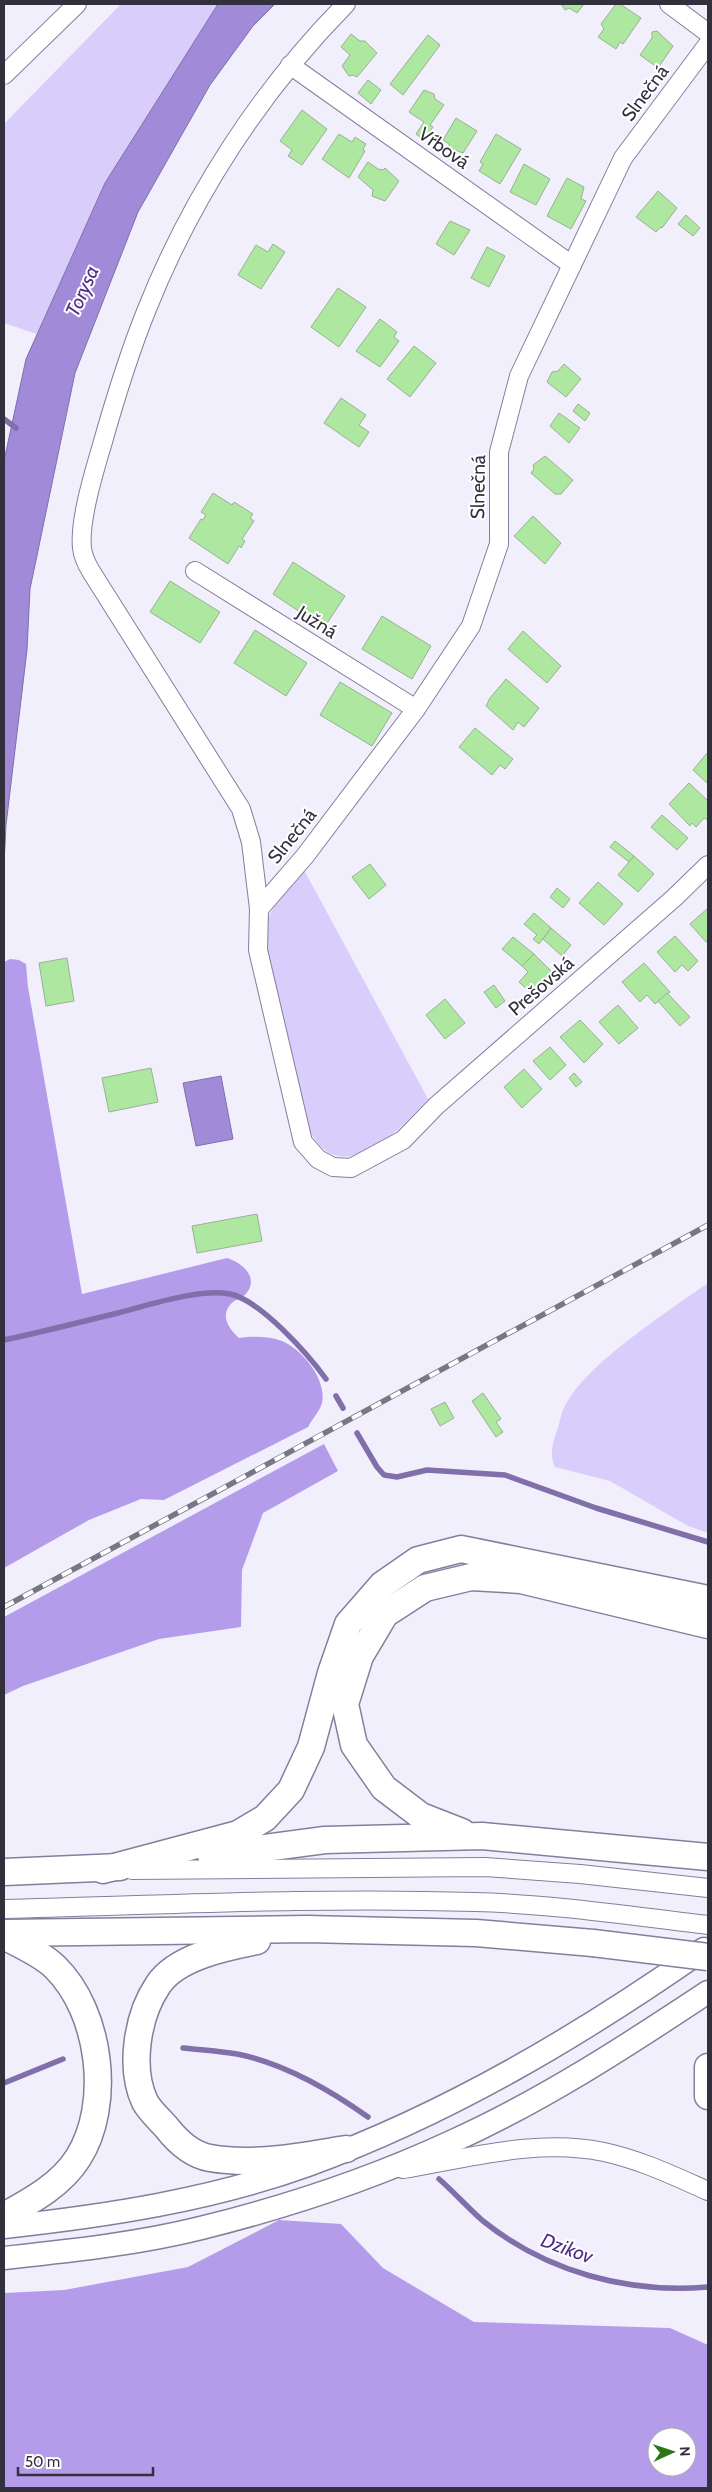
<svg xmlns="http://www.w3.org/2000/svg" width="712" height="2492" font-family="Cabin,sans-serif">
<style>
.green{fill:#d9cdfc}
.forest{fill:#b49ceb;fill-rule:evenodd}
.water{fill:#a18ad7;stroke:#806fa9}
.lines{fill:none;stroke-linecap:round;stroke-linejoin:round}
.stream{stroke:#806fa9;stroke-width:5.5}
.building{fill:#aee8a0;stroke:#99b093}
.minor-casing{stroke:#857d9c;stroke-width:20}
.major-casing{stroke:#857d9c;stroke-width:25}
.highway-casing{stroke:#857d9c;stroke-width:29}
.minor{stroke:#fff;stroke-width:18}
.major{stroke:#fff;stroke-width:22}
.highway{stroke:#fff;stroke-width:26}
.rail-casing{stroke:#7a7784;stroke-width:5.5}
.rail{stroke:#fff;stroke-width:4;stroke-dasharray:11;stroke-linecap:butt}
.highway-bridge-casing{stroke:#857d9c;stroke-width:29;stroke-linecap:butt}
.highway-bridge{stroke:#fff;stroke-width:26}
.labels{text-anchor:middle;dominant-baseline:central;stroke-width:4;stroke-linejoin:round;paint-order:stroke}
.street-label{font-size:19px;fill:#33303d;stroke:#fff}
.water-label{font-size:20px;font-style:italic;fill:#502e88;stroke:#fff}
</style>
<rect width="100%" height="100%" fill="#f2effd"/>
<g class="green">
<polygon points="121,4 218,4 105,183 37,334 4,323 4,124"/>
<path d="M304,870L428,1099C396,1134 335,1196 306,1122L265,947L267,920L276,903Z"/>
<path d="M708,1283V1533L688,1526L610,1481L555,1467C549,1454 553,1443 557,1430C560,1422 561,1412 566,1404C589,1362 667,1312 708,1283Z"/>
</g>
<g class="forest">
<path d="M10,959L19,960L26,964L28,987L82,1294L227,1258C240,1262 258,1275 248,1291C245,1298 234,1299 230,1305C220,1317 230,1330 239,1338C252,1336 269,1336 282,1341C303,1350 327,1380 322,1403C320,1411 312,1419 308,1427L164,1500L141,1499L89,1520L4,1568V962Z"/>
<polygon points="324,1444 338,1471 263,1513 242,1570 241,1627 159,1639 23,1686 4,1695 4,1617"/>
<path d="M279,2220L341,2224L383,2268L474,2322L670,2328L708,2345V2488H4V2293L64,2290L188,2267ZM657,2437H687V2467H657Z"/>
</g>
<g class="water">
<polygon points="218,4 275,4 253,26 210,85 138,212 75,373 30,589 27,650 6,825 4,864 4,461 26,359 105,183"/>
<polygon points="221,1076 233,1139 196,1146 183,1083"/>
</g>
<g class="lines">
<g class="stream">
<polyline points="4,419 16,428"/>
<path d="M4,1340C42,1332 80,1322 118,1313C149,1305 200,1288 230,1294C260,1300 308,1354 326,1379"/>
<polyline points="336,1396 343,1408"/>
<polyline points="357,1433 377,1467 384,1475 397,1477 427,1470 505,1475 596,1508 708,1542"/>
<path d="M183,2048C201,2050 219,2051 237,2054C283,2063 330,2090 368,2117"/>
<polyline points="4,2083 63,2059"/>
<path d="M439,2179C454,2192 468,2208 483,2221C547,2272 628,2294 708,2287"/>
</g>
</g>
<g class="building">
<polygon points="561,4 584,4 577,13 569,8 565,10"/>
<polygon points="616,4 620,4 641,18 623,44 620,42 616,49 598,37 604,29 601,24"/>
<polygon points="657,31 673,46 658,68 640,55 652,38 652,32"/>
<polygon points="351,34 360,41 365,41 377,53 357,77 353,75 349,76 342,66 350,55 341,47"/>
<polygon points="428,35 440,45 403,95 390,84"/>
<polygon points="368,80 381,90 371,104 358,93"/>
<polygon points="424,90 434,94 435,99 444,105 430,125 433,127 424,140 416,134 424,122 409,112"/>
<polygon points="302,110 327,129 302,165 288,156 292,150 280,141"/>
<polygon points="456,118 477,131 463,153 449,148 449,144 443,140"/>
<polygon points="339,134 352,142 355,137 366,144 363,149 365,151 349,178 322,159"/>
<polygon points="496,134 521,149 500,184 479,171 483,164 480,162"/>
<polygon points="368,162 378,169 383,170 385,168 399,181 385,201 372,196 373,190 358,177"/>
<polygon points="524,164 550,179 536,205 510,192"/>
<polygon points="567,178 584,187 581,199 586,201 571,229 547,216"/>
<polygon points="658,191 677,208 662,228 661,227 656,232 636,217"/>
<polygon points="686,215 700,228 693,236 678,224"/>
<polygon points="450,221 470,230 454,255 436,244"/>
<polygon points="273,244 285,252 261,289 238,275 256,245 268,252"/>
<polygon points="487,247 505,256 489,287 471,278"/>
<polygon points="338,288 366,307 339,347 311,327"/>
<polygon points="380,319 397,332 394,337 399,341 380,367 356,351"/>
<polygon points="414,346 436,363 410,397 387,379"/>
<polygon points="564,364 581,379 566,397 547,382 552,372 558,371"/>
<polygon points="341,398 366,415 359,425 369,432 359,447 324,423"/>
<polygon points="578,404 590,413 585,421 573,411"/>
<polygon points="559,413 580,428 569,443 550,426"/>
<polygon points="545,456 573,480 561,494 555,494 531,473 534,469 533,465"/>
<polygon points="213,493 232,505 234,502 253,514 250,518 254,521 242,539 245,541 241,548 239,546 228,564 189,538 201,519 203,520 206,515 201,512"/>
<polygon points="533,516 561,543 545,564 514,536"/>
<polygon points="293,562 345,596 324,628 273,594"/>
<polygon points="170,581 220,612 200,643 150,612"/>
<polygon points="382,616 431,646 412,679 362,649"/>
<polygon points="255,630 307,663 286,696 234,663"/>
<polygon points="523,631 561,666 547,683 508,649"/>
<polygon points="506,679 539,708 524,727 518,722 513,730 486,706 490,698"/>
<polygon points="340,682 392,713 372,746 320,715"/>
<polygon points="475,728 513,759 505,769 500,765 492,775 459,747"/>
<polygon points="708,752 708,784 693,770"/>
<polygon points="689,783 708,801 708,820 704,818 696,827 692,823 690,826 669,804"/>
<polygon points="662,815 688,838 677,850 651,827"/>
<polygon points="615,841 634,856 629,862 610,847"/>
<polygon points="634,856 654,874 638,892 618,875"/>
<polygon points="370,864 386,885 369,899 352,877"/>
<polygon points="598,882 623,904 604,925 579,903"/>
<polygon points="557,888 570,899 563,908 550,897"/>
<polygon points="708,908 708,941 706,942 690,924"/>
<polygon points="534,913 551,928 539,944 533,939 537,935 524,924"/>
<polygon points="551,928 571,945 562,956 543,939"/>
<polygon points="675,936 698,961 688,971 682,965 675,972 657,952"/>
<polygon points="513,937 534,954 522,966 502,949"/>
<polygon points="534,954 553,973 533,995 519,982 528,972 522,966"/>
<polygon points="67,958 74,1001 46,1006 39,963"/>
<polygon points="644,963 670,992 655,1004 647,995 640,1002 622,982"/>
<polygon points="494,985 505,1001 496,1008 484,992"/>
<polygon points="667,993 690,1017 680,1026 658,1001"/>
<polygon points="445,999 465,1023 445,1039 426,1015"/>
<polygon points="618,1005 638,1028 619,1044 599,1022"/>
<polygon points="580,1020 603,1044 584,1063 560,1037"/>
<polygon points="550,1047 566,1065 550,1080 533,1061"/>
<polygon points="151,1068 158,1102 109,1112 102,1078"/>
<polygon points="524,1069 542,1089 522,1108 504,1087"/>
<polygon points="574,1073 582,1082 576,1087 569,1078"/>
<polygon points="257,1214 262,1241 197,1253 192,1226"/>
<polygon points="483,1393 501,1419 496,1422 503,1432 496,1437 472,1401"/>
<polygon points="445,1402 454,1418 440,1426 431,1409"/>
</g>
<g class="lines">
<g class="minor-casing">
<g id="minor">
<path d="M346,4C261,90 192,196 147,309C129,353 115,399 102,445C94,472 79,521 82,548C83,558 87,565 92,573L241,809L251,842L259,909L258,950L303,1142L318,1159L333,1167L351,1168L403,1140L436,1106L674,898L708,865"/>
<polyline points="669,4 708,33"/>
<polyline points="290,65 572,265"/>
<polyline points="4,75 77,4"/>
<polyline points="195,571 416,709"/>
<polyline points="259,909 305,856 416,709 471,626 499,544 499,452 519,376 623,158 708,44"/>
<polyline points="132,1870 485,1867 580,1874 708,1888"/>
<path d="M4,1909C161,1905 318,1897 475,1902C553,1904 631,1916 708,1925"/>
<path d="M403,2169C469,2158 538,2138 604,2152C641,2160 674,2176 708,2191"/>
</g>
</g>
<g class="major-casing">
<g id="major">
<path d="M4,2227C106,2216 211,2200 308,2165C450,2113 581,2035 704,1949"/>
<path d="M4,2258C69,2251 137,2244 201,2228C286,2207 371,2179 451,2142C542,2101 625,2047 708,1992"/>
</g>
</g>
<g class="highway-casing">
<g id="highway">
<polyline points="462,1832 421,1816 384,1788 354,1745 345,1704 360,1656 385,1614 425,1588 471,1577 521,1580 708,1625"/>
<polyline points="211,1855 325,1840 482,1836 708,1857"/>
<polyline points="103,1870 238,1834 265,1818 291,1790 311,1747 331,1673 348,1624 382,1585 418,1560 461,1549 708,1599"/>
<polyline points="4,1872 120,1867"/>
<polyline points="4,1933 307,1929 476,1933 593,1943"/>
<path d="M4,1936C20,1945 42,1954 55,1967C101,2012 112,2105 78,2158C61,2185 31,2201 4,2216"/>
<path d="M257,1941C226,1947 176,1957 158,1985C137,2016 129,2068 145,2102C150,2111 160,2120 167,2128C178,2142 193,2155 210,2158C255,2166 302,2156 346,2149"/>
<polyline points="708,2067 708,2096"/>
</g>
</g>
<use href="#minor" class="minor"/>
<use href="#major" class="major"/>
<use href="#highway" class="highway"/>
<g class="rail-casing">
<polyline id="rail" points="4,1607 708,1225"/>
</g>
<use href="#rail" class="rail"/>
<g class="highway-bridge-casing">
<polyline id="highway-bridge" points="593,1943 708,1957"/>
</g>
<use href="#highway-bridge" class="highway-bridge"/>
</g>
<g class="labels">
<g class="street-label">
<text transform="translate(645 93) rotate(-53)">Slnečná</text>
<text transform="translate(444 148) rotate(35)">Vŕbová</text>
<text transform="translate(478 487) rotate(-89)">Slnečná</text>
<text transform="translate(317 622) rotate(32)">Južná</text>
<text transform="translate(292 836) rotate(-51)">Slnečná</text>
<text transform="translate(541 986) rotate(-41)">Prešovská</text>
</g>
<g class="water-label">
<text transform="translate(82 291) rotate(-66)">Torysa</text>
<text transform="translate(567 2248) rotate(20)">Dzikov</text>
</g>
</g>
<rect width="712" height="2492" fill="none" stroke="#33303d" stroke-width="10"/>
<g transform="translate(672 2452) rotate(87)"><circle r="24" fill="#ffffff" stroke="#adacb1"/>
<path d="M0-4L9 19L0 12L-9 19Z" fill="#2e7517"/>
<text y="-8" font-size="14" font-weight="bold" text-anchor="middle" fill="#33303d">N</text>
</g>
<path d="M18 2467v8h135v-8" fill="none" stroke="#33303d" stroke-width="2.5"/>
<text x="25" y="2467" font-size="15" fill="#33303d" stroke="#ffffff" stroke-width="4" paint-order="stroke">50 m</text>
</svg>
